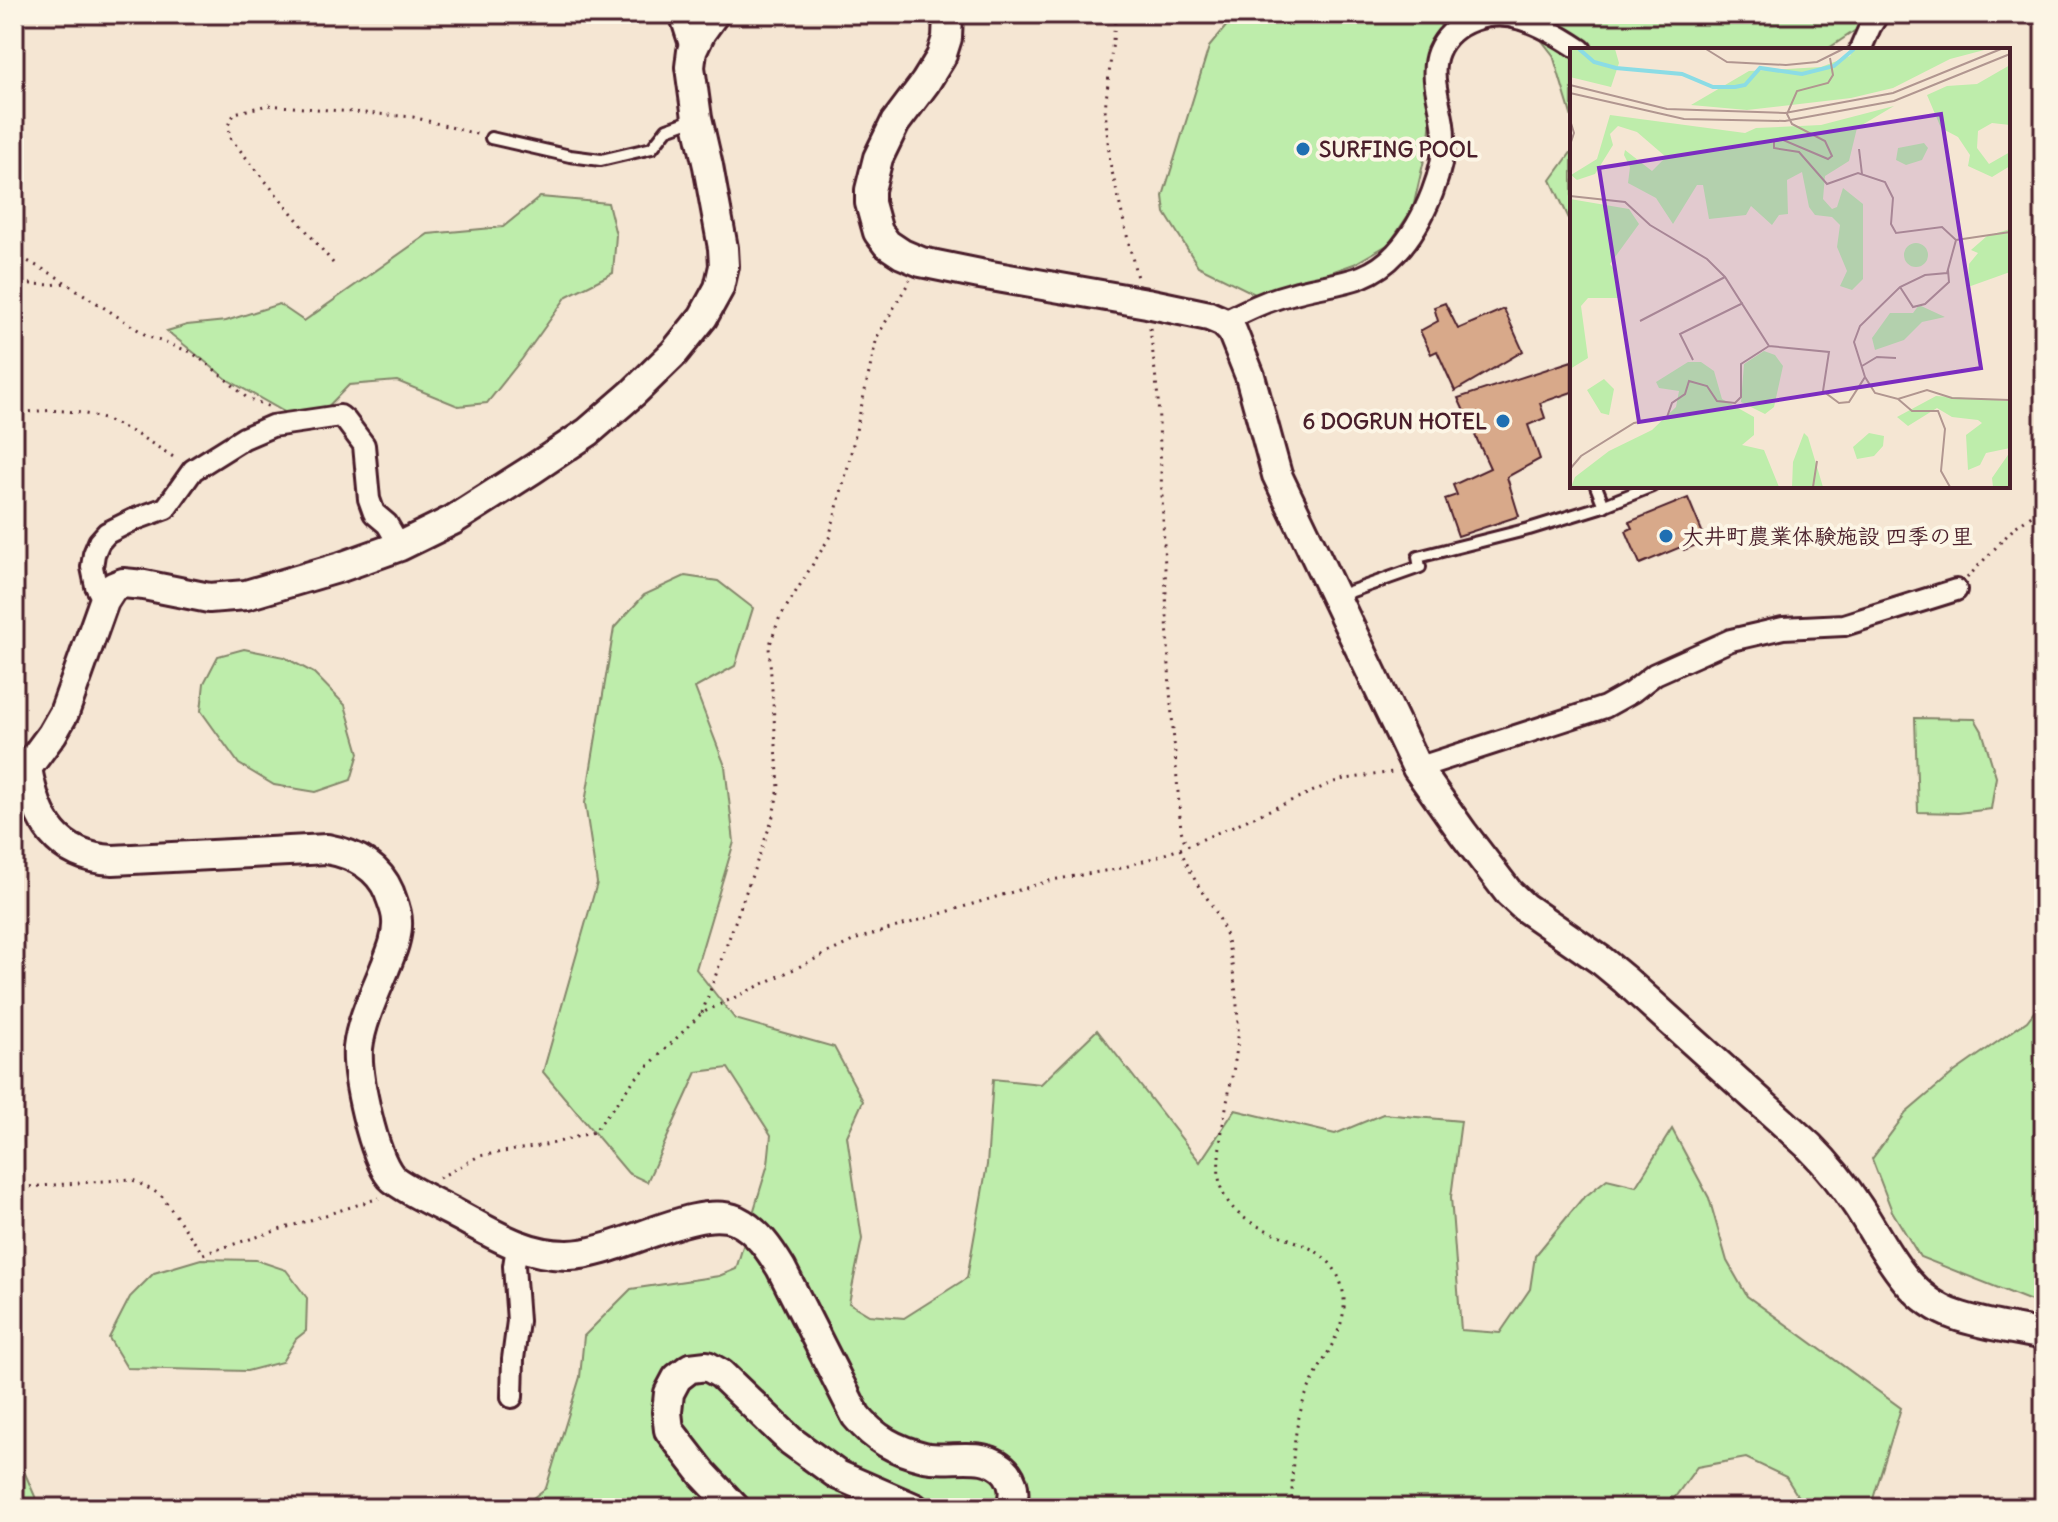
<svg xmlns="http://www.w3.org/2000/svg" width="2058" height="1522" font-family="Delius,'Klee One',sans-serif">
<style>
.green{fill:#beedab;stroke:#84866b;stroke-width:2}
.building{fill:#d8a98a;stroke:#4a1f2b;stroke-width:2}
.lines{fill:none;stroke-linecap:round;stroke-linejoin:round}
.lane-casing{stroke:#4a1f2b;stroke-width:16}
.street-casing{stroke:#4a1f2b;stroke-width:26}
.secondary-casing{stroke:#4a1f2b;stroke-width:34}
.path{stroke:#4a1f2b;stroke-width:3;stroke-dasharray:2 6;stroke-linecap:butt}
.lane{stroke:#fcf5e5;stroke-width:10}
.street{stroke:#fcf5e5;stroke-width:20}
.secondary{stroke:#fcf5e5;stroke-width:28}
.poi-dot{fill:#1f6fb2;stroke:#fcf5e5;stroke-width:3}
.labels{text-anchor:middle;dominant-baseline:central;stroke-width:8;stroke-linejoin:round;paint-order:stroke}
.poi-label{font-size:22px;font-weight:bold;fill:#4a1f2b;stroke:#fcf5e5;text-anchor:start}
.inset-river{fill:none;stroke:#8bdce5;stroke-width:4}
.inset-road{fill:none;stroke:#b19690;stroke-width:2}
.view{fill:#7b2cbf;fill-opacity:0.15;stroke:#7b2cbf;stroke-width:4}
.inset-edge{fill:none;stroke:#4a1f2b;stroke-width:4}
</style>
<rect width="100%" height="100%" fill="#f5e6d3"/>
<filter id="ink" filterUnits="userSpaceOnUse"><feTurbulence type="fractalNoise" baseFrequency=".0125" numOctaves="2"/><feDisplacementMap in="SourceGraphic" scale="16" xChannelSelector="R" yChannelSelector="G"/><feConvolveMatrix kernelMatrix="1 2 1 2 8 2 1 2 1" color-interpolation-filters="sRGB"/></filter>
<g filter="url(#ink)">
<g class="green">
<polygon points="1236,14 1438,14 1441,20 1429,138 1413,208 1389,244 1354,264 1261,297 1198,266 1165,213 1163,196 1209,47"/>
<polygon points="1521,14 1880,14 1826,50 1572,50 1572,118 1553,55"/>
<polygon points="1572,151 1572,225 1551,180"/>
<polygon points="540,197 608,203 616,235 613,273 567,296 522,359 487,403 458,406 397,381 349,385 309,426 228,380 167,331 187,325 226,321 279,304 304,321 428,234 503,227"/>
<polygon points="685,576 718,581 753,608 735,666 695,688 725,766 734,842 696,969 735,1019 834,1047 863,1101 847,1136 862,1239 849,1303 869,1315 904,1318 967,1278 987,1165 993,1079 1041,1084 1097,1030 1200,1162 1235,1110 1335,1134 1383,1114 1461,1121 1451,1197 1461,1330 1500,1333 1530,1289 1535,1256 1581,1200 1607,1179 1636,1186 1672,1129 1709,1198 1727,1261 1747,1296 1901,1408 1873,1499 1875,1508 1805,1508 1786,1477 1746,1458 1697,1467 1667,1508 520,1508 546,1488 580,1377 584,1336 631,1289 719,1276 736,1269 768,1164 771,1135 728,1068 697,1072 647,1182 628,1173 543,1072 597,883 585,803 614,628 644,595"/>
<polygon points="244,649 284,657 314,673 345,705 359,753 351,780 316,792 274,785 239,764 201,711 204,683 218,656"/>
<polygon points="1915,718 1975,719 1982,731 1996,777 1991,809 1958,813 1918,812"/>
<polygon points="2044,999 2044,1306 1920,1257 1892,1211 1872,1159 1906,1113 1953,1073 2027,1021"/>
<polygon points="201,1259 256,1260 286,1270 307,1298 306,1331 296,1339 282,1362 247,1371 127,1368 109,1338 130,1297 154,1273"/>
<polygon points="14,1448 40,1508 14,1508"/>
</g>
<g class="building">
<polygon points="1445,303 1458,329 1504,309 1523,351 1455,391 1437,351 1431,354 1420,331 1438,321 1434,307"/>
<polygon points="1572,361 1572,392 1540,403 1545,418 1528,425 1540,459 1507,477 1519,516 1458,536 1445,499 1457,495 1453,485 1490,468 1458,398"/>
<polygon points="1688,498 1706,541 1684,550 1683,546 1640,564 1626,531 1632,528 1629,522"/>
</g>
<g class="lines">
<g class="lane-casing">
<g id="lane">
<polyline points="491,138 570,156 601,160 652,148 667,129 695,119"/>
<polyline points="1596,486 1604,506"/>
<polyline points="1338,596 1420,567 1418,557 1529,529 1600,507 1652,486"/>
</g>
</g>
<g class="street-casing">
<g id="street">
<polyline points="680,14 692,51"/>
<polyline points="1860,50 1870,27 1878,14"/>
<path d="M1223,322C1245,311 1267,300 1291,294C1330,282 1366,286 1396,253C1424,223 1449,165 1443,124C1440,102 1429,74 1438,52C1451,21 1491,9 1521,19C1542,25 1563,38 1581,50"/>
<polyline points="104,601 96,586 92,567 94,554 99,542 107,533 133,520 166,508 193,470 244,438 272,426 340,416 346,421 364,445 369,499 374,513 387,524 400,546"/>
<polyline points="1417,768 1605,707 1632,692 1655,674 1731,640 1783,628 1844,625 1956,590"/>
<polyline points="512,1397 513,1359 518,1321 514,1266 517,1247"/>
</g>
</g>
<g class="secondary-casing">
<g id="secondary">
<path d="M714,14L701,32L692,51L690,67L697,118L708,166L723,248L724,266L719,288L703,317L674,353L633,393L588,432L533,469L453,520L400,546L341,567L246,595L209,598L144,585L123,583L113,587L104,601L64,713L52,734L27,768C36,820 56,857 113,860L327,849C354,854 378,866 389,892C392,901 397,911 397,921C398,937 391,953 385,968C375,993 361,1021 358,1048C356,1076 373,1155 391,1177C399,1186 441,1206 454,1213C490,1232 524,1255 567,1255C615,1256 696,1202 736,1220C757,1230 770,1250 781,1268L856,1416C875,1439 895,1450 924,1457C951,1463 987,1448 1007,1473C1015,1484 1015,1495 1011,1508"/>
<path d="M948,14L947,38L941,57L925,83L895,123L878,158L870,190V203L878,232L887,244L902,254L921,262L980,274L1147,303L1209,316L1223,322L1232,331L1250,376L1277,475L1417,768L1463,833L1509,893L1524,907L1602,961L1625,980L1809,1146C1828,1165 1844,1185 1859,1208C1885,1248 1906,1298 1955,1315C1983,1325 2015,1329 2044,1335"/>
<polyline points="735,1508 703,1474 669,1430 667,1412 669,1393 677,1378 690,1368 707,1366 721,1374 791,1441 838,1475 914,1508"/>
</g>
</g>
<g class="path">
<polyline points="1116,14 1105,109 1110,163 1137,278"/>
<polyline points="14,254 54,275 149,337 191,352 219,373 247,398 270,407"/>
<polyline points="333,263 230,138 228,125 235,113 268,105 413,117 480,135"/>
<polyline points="14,283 51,285 66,283"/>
<polyline points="1150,328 1158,398 1170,691 1181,830 1186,846"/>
<path d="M14,414C86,402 119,422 178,460"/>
<polyline points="1967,578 2015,527 2044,506"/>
<path d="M1180,849C1186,862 1192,875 1199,887C1206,897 1214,907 1219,918C1232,943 1239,1008 1238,1037C1236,1075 1208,1163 1223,1193C1250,1250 1337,1225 1344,1299C1347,1332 1315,1369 1304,1400C1292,1434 1292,1472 1292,1508"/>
<polyline points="702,1013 772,820 779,788 769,647 779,619 829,538 848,466 877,337 910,280"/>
<polyline points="439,1178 479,1156 551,1144 594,1132 634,1080 702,1013 857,939 1052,880 1122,868 1180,849 1339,780 1393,772"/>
<polyline points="14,1188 131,1179 161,1195 203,1254 379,1198"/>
</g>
<use href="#lane" class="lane"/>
<use href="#street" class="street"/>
<use href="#secondary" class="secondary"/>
</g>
</g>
<g class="poi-dot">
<circle cx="1303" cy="149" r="8"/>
<circle cx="1503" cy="421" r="8"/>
<circle cx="1666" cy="536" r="8"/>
</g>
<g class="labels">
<g class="poi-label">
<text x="1319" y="149">SURFING POOL</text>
<text x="1487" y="421" text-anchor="end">6 DOGRUN HOTEL</text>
<text x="1682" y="536">大井町農業体験施設 四季の里</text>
</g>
</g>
<g transform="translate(1570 48)">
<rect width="440" height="440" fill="#f5e6d3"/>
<path d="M0,1H45L49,15L41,39L0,29ZM284,1H418L380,11L323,40L281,50L177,62L121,57L179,23L251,19L280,8ZM440,17V77L422,75L408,83L407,100L419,116L440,104V118L422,129L398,118L400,107L388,89L371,80L357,47L377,38L407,36ZM324,58L287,80L279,113L255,128L253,151L262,161L267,159L273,140L293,156V231L282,242L270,238L277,223L267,199L270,177L262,169L245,167L239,159L232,124L217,132L218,166L209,167L202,177L181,158L176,167L139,171L133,137H127L103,176L86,150L58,135L60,119L54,107L55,102L82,123L96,109L67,84L48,78L40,86L43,97L25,126L7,132L1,127L27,111L40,67L175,85L186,80L251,77ZM354,95L358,100L352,112L336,117L326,112L328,100ZM0,151L59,161L69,176L40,216L47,225L49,250H18L11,258L18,310L0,321ZM440,181V224L398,239L399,216L408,205L401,202L417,188ZM334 207a12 12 0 1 1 24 0a12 12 0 1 1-24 0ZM349,257L375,269L352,274L334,292L305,302L302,290L320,265H343ZM194,303L205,307L213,318L204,359L195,366L171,354L174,316ZM118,314H131L144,323L152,351L184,369V387L172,397L194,402L209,439H1L5,429L39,403L82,382L106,359L109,343L89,340L86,334ZM34,331L44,341L39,367L31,365L17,342ZM366,348L440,353V400L416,405L410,417L398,422L396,387L412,375L408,372L382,369L367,360L338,378L327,369ZM234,385L238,389L253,439H222L223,414ZM299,385L314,388L313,398L304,408L287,411L283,399ZM440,404V439H423L422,430Z" fill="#beedab"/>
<path class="inset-river" d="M9,1L24,14L46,20L112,26L143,39H165L175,37L190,20L232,26L264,18L284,1"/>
<path class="inset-road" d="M136,1L157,14L216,17L247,14L273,1M0,37L97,61L215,65L323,45L431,1M0,45L114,71L215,73L324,53L440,6M0,72L4,85L0,97M289,101L292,126M0,148L55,154L80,177L137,211L155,229L199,298L259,304L253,343L269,355L279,354L295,329L284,294L290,278L330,239L355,227L377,225L386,192L372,179L326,185L321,176L323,150L315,134L288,125L257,136L229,104L204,100V93L211,91L258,111L262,108L255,93L222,76L217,66L227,43L258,35L263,27L260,10M386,192L440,184M330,239L343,259L355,256L379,234L378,222M70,273L155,229M123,312L110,286L173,255M292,318L307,309L326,310M295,329L305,345L328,351L357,342L382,350L440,352M328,351L342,363H368L375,381L371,423L380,439M0,421L11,408L64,375L97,369L102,355L115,346L119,333L137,338L147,353L165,355L171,349V316L199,298M243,439L247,413"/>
<path class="view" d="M371,66L411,320L69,374L29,120Z"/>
<rect width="440" height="440" class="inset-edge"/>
</g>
<rect width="2058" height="1522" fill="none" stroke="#fcf5e5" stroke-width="48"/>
<rect x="24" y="24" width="2010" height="1474" fill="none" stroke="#4a1f2b" stroke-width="3" filter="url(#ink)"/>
</svg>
